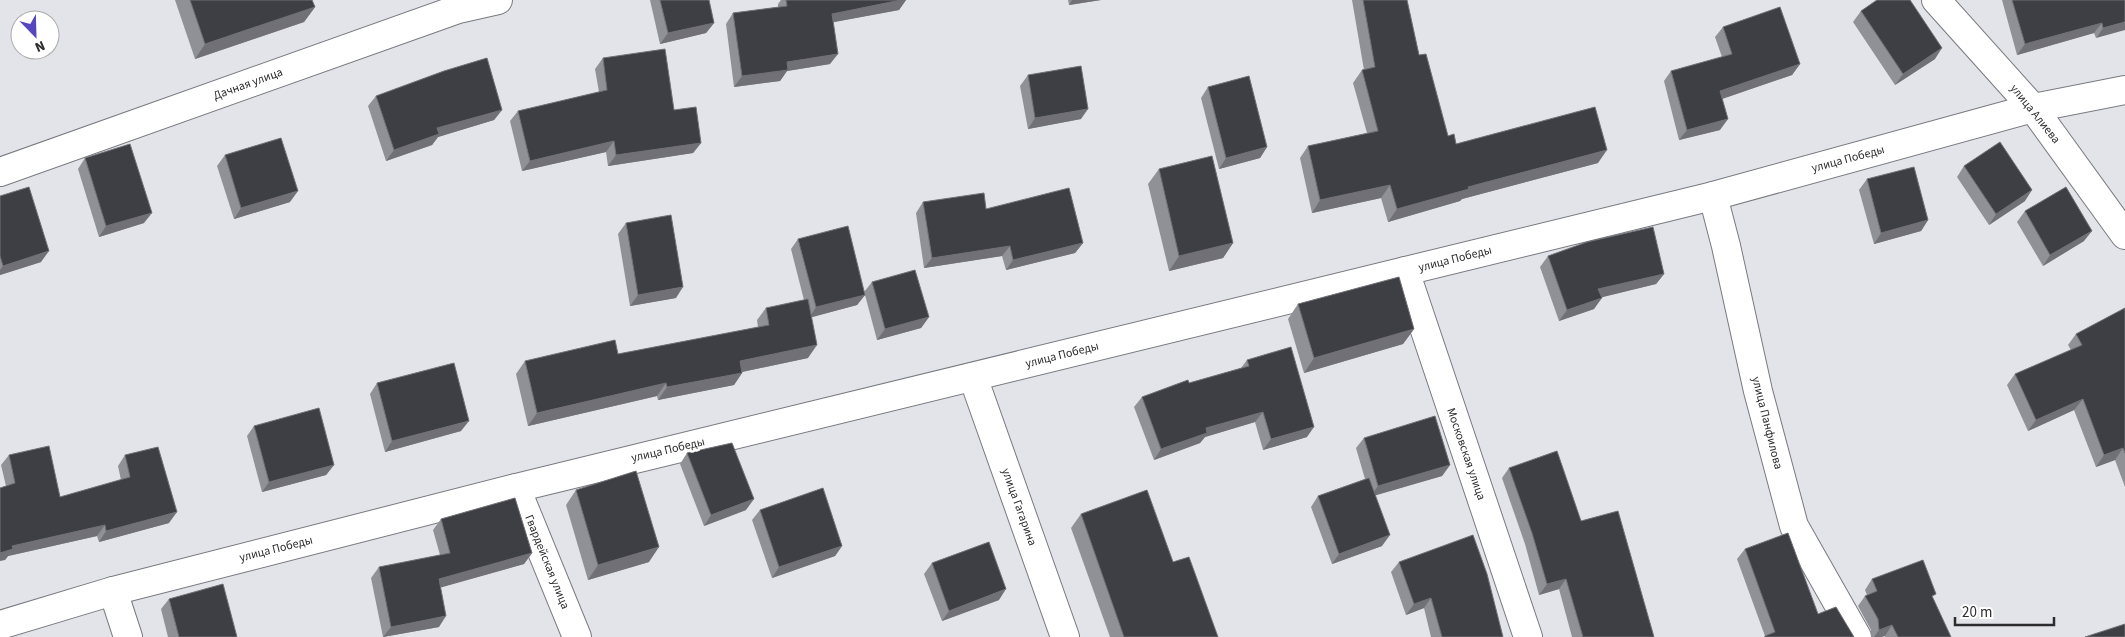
<svg xmlns="http://www.w3.org/2000/svg" width="2125" height="637" font-family="'Source Sans 3',sans-serif">
<style>
.lines{fill:none;stroke-linecap:round;stroke-linejoin:round}
.minor-casing{stroke:#797a80;stroke-width:30}
.minor{stroke:#fff;stroke-width:28}
.wall{fill:#909197}
.shaded-wall{fill:#707076}
.building{fill:#3e3f44;stroke:#707076}
.labels{text-anchor:middle;dominant-baseline:central;stroke-width:5;stroke-linejoin:round;paint-order:stroke}
.street-label{font-size:12px;fill:#2c2c2f;stroke:#fff}
</style>
<rect width="100%" height="100%" fill="#e3e3ea"/>
<g class="lines">
<g class="minor-casing">
<g id="minor">
<polyline points="1936,0 2033,108 2125,235"/>
<polyline points="0,172 458,9 498,0"/>
<polyline points="1713,196 1726,246 1758,391 1794,526 1857,637"/>
<polyline points="1405,271 1528,637"/>
<polyline points="973,377 1065,637"/>
<polyline points="516,488 577,637"/>
<polyline points="113,591 128,637"/>
<polyline points="0,625 113,591 516,488 1713,196 2033,108 2125,90"/>
</g>
</g>
<use href="#minor" class="minor"/>
</g>
<g class="wall">
<polygon points="175,0 312,0 315,7 304,22 195,59"/>
<polygon points="650,0 709,0 714,23 706,33 660,44"/>
<polygon points="781,0 906,0 899,10 833,22 830,64 787,71 780,81 734,87 726,24 733,13 778,7 778,4"/>
<polygon points="1068,0 1101,0 1069,5"/>
<polygon points="1352,0 1407,0 1419,55 1448,136 1456,144 1598,163 1462,199 1460,201 1388,222 1381,198 1312,213 1300,158 1308,146 1367,133 1353,83 1362,70 1364,70"/>
<polygon points="2002,0 2125,0 2096,38 2094,33 2017,55"/>
<polygon points="1861,11 1935,59 1895,85 1853,22"/>
<polygon points="1723,27 1800,64 1792,75 1722,99 1720,130 1679,140 1664,81 1671,71 1722,57 1715,37"/>
<polygon points="603,58 674,110 701,143 693,153 608,166 606,152 522,171 510,121 518,111 599,92 595,69"/>
<polygon points="1028,75 1081,119 1028,129 1020,86"/>
<polygon points="1208,87 1267,147 1260,158 1219,169 1201,98"/>
<polygon points="376,96 502,110 494,120 438,137 432,145 386,161 368,106"/>
<polygon points="225,155 290,202 234,219 217,166"/>
<polygon points="85,158 144,223 99,237 78,169"/>
<polygon points="1964,166 2025,201 1989,225 1957,177"/>
<polygon points="1159,169 1233,243 1223,258 1169,271 1148,184"/>
<polygon points="1867,179 1928,220 1921,231 1874,244 1859,190"/>
<polygon points="0,196 41,262 0,275"/>
<polygon points="923,202 1083,243 1075,253 1006,270 1002,256 924,268 916,213"/>
<polygon points="2025,211 2084,241 2043,266 2017,222"/>
<polygon points="626,223 676,298 630,306 618,234"/>
<polygon points="798,239 864,292 872,282 929,317 921,328 877,340 865,295 857,305 811,317 808,358 742,372 742,373 734,385 658,400 657,396 528,426 516,374 525,361 618,354 758,327 757,320 766,308 804,300 791,249"/>
<polygon points="1548,256 1664,274 1656,284 1601,297 1594,309 1559,321 1540,267"/>
<polygon points="1298,304 1414,329 1403,344 1304,373 1288,319"/>
<polygon points="2125,308 2125,487 2115,460 2096,467 2074,410 2028,431 2007,385 2015,374 2071,350 2068,345 2076,334"/>
<polygon points="1247,360 1307,437 1263,450 1255,422 1205,437 1200,443 1154,460 1134,407 1142,397 1241,368"/>
<polygon points="377,383 461,431 385,452 370,394"/>
<polygon points="254,426 334,465 326,475 262,492 247,436"/>
<polygon points="1364,438 1450,465 1442,476 1375,495 1382,546 1332,564 1311,507 1318,496 1365,479 1356,448"/>
<polygon points="687,453 746,510 704,526 680,464"/>
<polygon points="9,455 60,497 121,480 118,466 125,455 169,523 99,542 97,536 8,556 5,560 6,486 1,465"/>
<polygon points="1509,468 1581,521 1654,637 1572,637 1559,589 1539,595 1525,544 1502,478"/>
<polygon points="576,490 649,562 588,580 566,505"/>
<polygon points="760,510 842,546 835,556 772,578 752,520"/>
<polygon points="1081,514 1173,562 1218,637 1110,637 1071,528"/>
<polygon points="441,519 532,553 524,564 441,587 439,627 383,637 371,578 379,567 440,555 433,530"/>
<polygon points="1745,549 1818,614 1854,637 1764,637 1765,636 1737,559"/>
<polygon points="1399,562 1503,637 1431,637 1424,608 1406,615 1391,572"/>
<polygon points="932,563 999,600 942,621 924,574"/>
<polygon points="1872,579 1933,599 1951,637 1885,637 1885,636 1881,637 1871,637 1871,630 1858,606 1865,596 1867,595 1865,590"/>
<polygon points="169,599 237,637 168,637 161,609"/>
</g>
<g class="shaded-wall">
<polygon points="901,0 906,0 899,10 824,24 832,14"/>
<polygon points="1072,0 1101,0 1069,5"/>
<polygon points="315,7 304,22 195,59 205,44"/>
<polygon points="2125,22 2125,30 2096,38 2103,28"/>
<polygon points="714,23 706,33 660,44 668,33"/>
<polygon points="2102,23 2094,33 2017,55 2025,44"/>
<polygon points="1942,48 1935,59 1895,85 1903,74"/>
<polygon points="838,54 830,64 787,71 780,81 734,87 742,76 787,62"/>
<polygon points="1800,64 1792,75 1713,102 1720,91"/>
<polygon points="1088,109 1081,119 1028,129 1035,118"/>
<polygon points="502,110 494,120 438,137 432,145 386,161 394,150 437,128"/>
<polygon points="1728,119 1720,130 1679,140 1687,130"/>
<polygon points="614,141 606,152 522,171 530,161"/>
<polygon points="701,143 693,153 608,166 616,155"/>
<polygon points="1267,147 1260,158 1219,169 1226,158"/>
<polygon points="1607,150 1598,163 1462,199 1460,201 1388,222 1397,209 1468,187"/>
<polygon points="1390,185 1381,198 1312,213 1320,200"/>
<polygon points="2032,190 2025,201 1989,225 1996,214"/>
<polygon points="298,191 290,202 234,219 241,208"/>
<polygon points="152,213 144,223 99,237 106,226"/>
<polygon points="1928,220 1921,231 1874,244 1881,233"/>
<polygon points="2092,231 2084,241 2043,266 2050,255"/>
<polygon points="1083,243 1075,253 1006,270 1013,260"/>
<polygon points="1233,243 1223,258 1169,271 1179,256"/>
<polygon points="1010,246 1002,256 924,268 932,258"/>
<polygon points="49,251 41,262 0,275 0,270 3,266"/>
<polygon points="1664,274 1656,284 1591,300 1598,289"/>
<polygon points="683,287 676,298 630,306 638,295"/>
<polygon points="865,295 857,305 809,318 816,307"/>
<polygon points="1602,298 1594,309 1559,321 1567,310"/>
<polygon points="929,317 921,328 877,340 885,329"/>
<polygon points="1414,329 1403,344 1304,373 1314,358"/>
<polygon points="817,345 808,358 732,374 740,361"/>
<polygon points="742,373 734,385 658,400 667,387"/>
<polygon points="666,383 657,396 528,426 537,413"/>
<polygon points="2083,399 2074,410 2028,431 2036,420"/>
<polygon points="1263,412 1255,422 1205,437 1200,443 1154,460 1161,449 1206,428"/>
<polygon points="469,421 461,431 385,452 392,441"/>
<polygon points="1314,427 1307,437 1263,450 1271,439"/>
<polygon points="2123,448 2115,460 2096,467 2104,455"/>
<polygon points="334,465 326,475 262,492 269,482"/>
<polygon points="1450,465 1442,476 1370,497 1378,486"/>
<polygon points="754,499 746,510 704,526 711,515"/>
<polygon points="177,512 169,523 99,542 106,531"/>
<polygon points="105,525 97,536 8,556 5,560 0,561 0,553 12,546"/>
<polygon points="1390,535 1382,546 1332,564 1339,554"/>
<polygon points="842,546 835,556 772,578 779,567"/>
<polygon points="659,547 649,562 588,580 598,565"/>
<polygon points="532,553 524,564 432,590 439,579"/>
<polygon points="1566,579 1559,589 1539,595 1547,584"/>
<polygon points="1006,589 999,600 942,621 949,611"/>
<polygon points="1431,598 1424,608 1406,615 1414,604"/>
<polygon points="446,616 439,627 383,637 391,627"/>
<polygon points="1892,625 1885,636 1881,637 1874,637 1879,630"/>
</g>
<g class="building">
<polygon points="190,0 312,0 315,7 205,44"/>
<polygon points="660,0 709,0 714,23 668,33"/>
<polygon points="786,0 901,0 832,14 838,54 787,62 788,70 742,76 733,13 787,6"/>
<polygon points="1363,0 1407,0 1419,55 1426,54 1448,136 1454,134 1456,144 1595,107 1607,150 1468,187 1469,189 1397,209 1390,185 1320,200 1308,146 1378,131 1362,70 1375,67"/>
<polygon points="1877,0 1910,0 1942,48 1903,74 1861,11"/>
<polygon points="2012,0 2125,0 2125,22 2103,28 2102,23 2025,44"/>
<polygon points="1780,7 1800,64 1720,91 1728,119 1687,130 1671,71 1732,54 1723,27"/>
<polygon points="665,49 674,110 696,107 701,143 616,155 614,141 530,161 518,111 607,90 603,58"/>
<polygon points="487,58 502,110 437,128 439,134 394,150 376,96 444,71"/>
<polygon points="1081,66 1088,109 1035,118 1028,75"/>
<polygon points="1249,76 1267,147 1226,158 1208,87"/>
<polygon points="281,138 298,191 241,208 225,155"/>
<polygon points="2000,142 2032,190 1996,214 1964,166"/>
<polygon points="130,144 152,213 106,226 85,158"/>
<polygon points="1212,156 1233,243 1179,256 1159,169"/>
<polygon points="1914,167 1928,220 1881,233 1867,179"/>
<polygon points="29,187 49,251 3,266 0,256 0,196"/>
<polygon points="2066,187 2092,231 2050,255 2025,211"/>
<polygon points="1069,188 1083,243 1013,260 1010,246 932,258 923,202 984,193 986,209"/>
<polygon points="671,215 683,287 638,295 626,223"/>
<polygon points="848,226 865,295 816,307 798,239"/>
<polygon points="1653,227 1664,274 1598,289 1602,298 1567,310 1548,256 1587,242"/>
<polygon points="915,270 929,317 885,329 872,282"/>
<polygon points="1399,277 1414,329 1314,358 1298,304"/>
<polygon points="808,299 817,345 740,361 742,373 667,387 666,383 537,413 525,361 615,340 618,354 769,325 766,308"/>
<polygon points="2125,308 2125,453 2123,448 2104,455 2083,399 2036,420 2015,374 2082,345 2076,334"/>
<polygon points="1291,347 1314,427 1271,439 1263,412 1206,428 1207,433 1161,449 1142,397 1188,380 1189,383 1249,366 1247,360"/>
<polygon points="454,363 469,421 392,441 377,383"/>
<polygon points="319,408 334,465 269,482 254,426"/>
<polygon points="1435,416 1450,465 1378,486 1364,438"/>
<polygon points="732,443 754,499 711,515 687,453"/>
<polygon points="49,446 60,497 130,477 125,455 158,447 177,512 106,531 105,525 12,546 13,549 0,553 0,488 15,483 9,455"/>
<polygon points="1557,451 1581,521 1618,511 1654,637 1583,637 1566,579 1547,584 1532,533 1509,468"/>
<polygon points="636,471 659,547 598,565 576,490"/>
<polygon points="1369,478 1390,535 1339,554 1318,496"/>
<polygon points="823,488 842,546 779,567 760,510"/>
<polygon points="1147,490 1173,562 1189,557 1218,637 1124,637 1081,514"/>
<polygon points="515,498 532,553 439,579 446,616 391,627 379,567 450,553 441,519"/>
<polygon points="1788,533 1818,614 1836,607 1854,637 1765,637 1765,636 1775,632 1745,549"/>
<polygon points="1473,535 1487,574 1503,637 1442,637 1431,598 1414,604 1399,562"/>
<polygon points="989,542 1006,589 949,611 932,563"/>
<polygon points="1923,560 1936,594 1932,596 1951,637 1898,637 1892,625 1879,630 1878,619 1865,596 1877,591 1872,579"/>
<polygon points="223,584 237,637 179,637 169,599"/>
<polygon points="2125,624 2125,637 2085,637"/>
</g>
<g class="labels">
<g class="street-label">
<text transform="translate(248 84) rotate(-20)">Дачная улица</text>
<text transform="translate(2035 114) rotate(51)">улица Алиева</text>
<text transform="translate(1848 159) rotate(-15)">улица Победы</text>
<text transform="translate(1455 259) rotate(-14)">улица Победы</text>
<text transform="translate(1062 355) rotate(-14)">улица Победы</text>
<text transform="translate(1767 423) rotate(76)">улица Панфилова</text>
<text transform="translate(668 450) rotate(-13)">улица Победы</text>
<text transform="translate(1466 454) rotate(71)">Московская улица</text>
<text transform="translate(1019 507) rotate(70)">улица Гагарина</text>
<text transform="translate(276 549) rotate(-14)">улица Победы</text>
<text transform="translate(547 562) rotate(68)">Гвардейская улица</text>
</g>
</g>
<g transform="translate(35 35) rotate(157)"><circle r="24" fill="#ffffff" stroke="#ababac"/>
<path d="M0-4L9 19L0 12L-9 19Z" fill="#5647bf"/>
<text y="-8" font-size="14" font-weight="bold" text-anchor="middle" fill="#2c2c2f">N</text>
</g>
<path d="M1955 617v8h99v-8" fill="none" stroke="#2c2c2f" stroke-width="2.5"/>
<text x="1962" y="617" font-size="15" fill="#2c2c2f" stroke="#ffffff" stroke-width="4" paint-order="stroke">20 m</text>
</svg>
